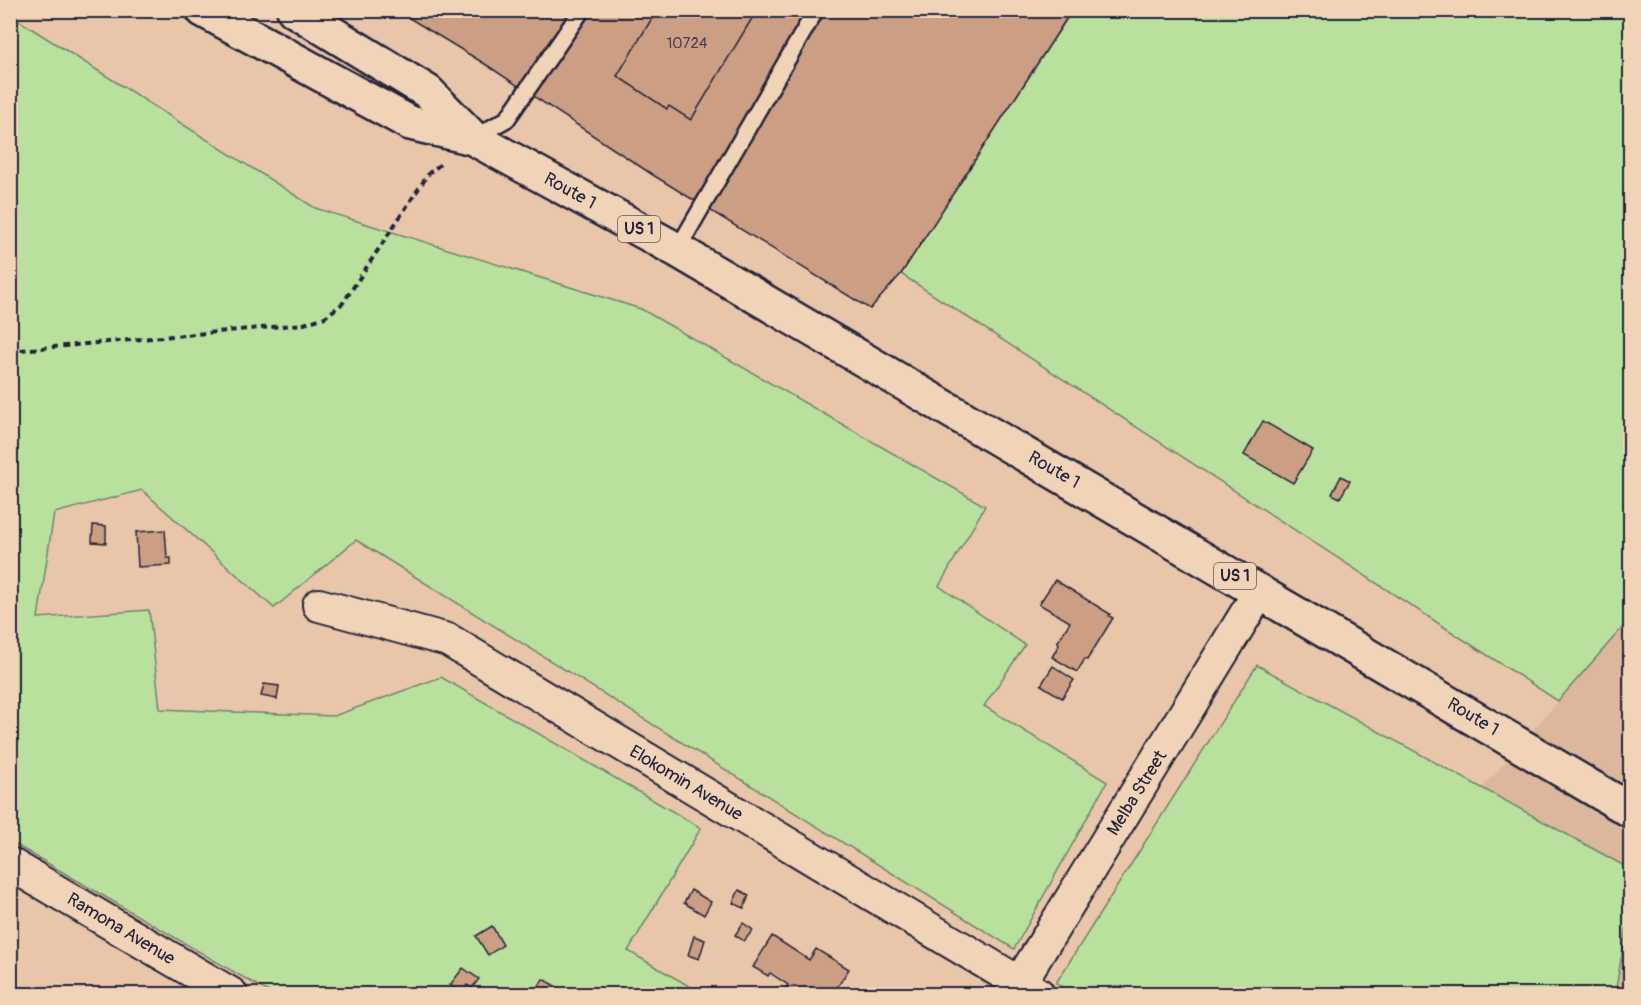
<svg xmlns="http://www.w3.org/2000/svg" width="1641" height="1005" font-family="Pangolin,sans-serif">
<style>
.built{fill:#dcb79d}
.green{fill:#b9e19d;stroke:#6e826c;stroke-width:1.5}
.building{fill:#cc9f84;stroke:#22223b;stroke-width:1.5}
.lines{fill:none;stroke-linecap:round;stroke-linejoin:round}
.lane-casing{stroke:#22223b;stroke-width:20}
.street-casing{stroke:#22223b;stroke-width:36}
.primary-casing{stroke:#22223b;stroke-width:38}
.path{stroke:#22223b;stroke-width:4;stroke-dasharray:6 4.5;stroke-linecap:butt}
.lane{stroke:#f1d4b8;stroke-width:15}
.street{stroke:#f1d4b8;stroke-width:32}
.primary{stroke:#f1d4b8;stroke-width:33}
.labels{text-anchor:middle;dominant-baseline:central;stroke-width:6;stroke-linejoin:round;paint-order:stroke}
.number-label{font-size:15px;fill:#4c414d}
.shield{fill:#f1d4b8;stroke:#605760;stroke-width:1.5}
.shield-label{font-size:16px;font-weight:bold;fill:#22223b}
.street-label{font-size:18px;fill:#22223b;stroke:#f1d4b8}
</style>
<rect width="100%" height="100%" fill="#e9c6aa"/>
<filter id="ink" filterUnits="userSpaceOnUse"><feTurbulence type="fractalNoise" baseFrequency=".0167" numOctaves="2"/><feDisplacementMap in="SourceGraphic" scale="12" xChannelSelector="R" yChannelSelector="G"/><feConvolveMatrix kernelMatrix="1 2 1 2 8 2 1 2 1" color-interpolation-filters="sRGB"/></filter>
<g filter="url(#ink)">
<g class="built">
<polygon points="1630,619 1630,869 1482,788"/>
<polygon points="1630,908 1630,994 1615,994"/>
</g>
<g class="green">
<polygon points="1072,11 1630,11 1630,619 1558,701 901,274"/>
<polygon points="10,15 315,208 641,309 985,506 939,586 1025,645 984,706 1107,782 1014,949 356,540 274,608 142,490 54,513 38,618 149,610 160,709 334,716 441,677 701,828 628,951 703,994 272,994 11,842"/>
<polygon points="1257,665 1630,869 1630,908 1615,994 1076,994 1056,983"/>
</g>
<g class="building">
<polygon points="396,10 1072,10 901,274 870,309 653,175 485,64"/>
<polygon points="657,10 757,10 691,120 669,106 667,109 617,76"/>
<polygon points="1263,421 1313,450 1293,483 1244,455"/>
<polygon points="1341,476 1350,481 1340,498 1332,494"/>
<polygon points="93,525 106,526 106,543 92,542"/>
<polygon points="165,530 167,558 171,558 171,565 138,567 136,532"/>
<polygon points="1055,580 1110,614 1109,616 1113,618 1087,660 1085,659 1077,672 1052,657 1059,645 1057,643 1070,622 1039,604"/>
<polygon points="1053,666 1074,680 1062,698 1041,685"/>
<polygon points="264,684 279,686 277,699 261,696"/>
<polygon points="691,890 711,902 704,915 684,903"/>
<polygon points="739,890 749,895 744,908 733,903"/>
<polygon points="743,923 753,930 744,941 735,935"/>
<polygon points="492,926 503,945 488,955 476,936"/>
<polygon points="694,936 705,940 699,959 688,955"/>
<polygon points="772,936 809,960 816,949 849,969 833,994 803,994 797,990 794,994 785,989 788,985 770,973 768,976 753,967"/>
<polygon points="463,968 479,979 472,988 467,985 462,993 450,985"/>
<polygon points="543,979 569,994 534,994"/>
</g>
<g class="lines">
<g class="lane-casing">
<g id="lane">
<polyline points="473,138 507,119 582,10"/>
<polyline points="677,250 816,10"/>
</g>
</g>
<g class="street-casing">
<g id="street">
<polyline points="319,605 448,640 1038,994"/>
<polyline points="10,864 231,994"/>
<polyline points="1013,994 1260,591"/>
</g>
</g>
<g class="primary-casing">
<g id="primary">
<polyline points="203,10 410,123 473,138 677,250 1630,810"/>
<polyline points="294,10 428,92 473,138"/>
</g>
</g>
<polyline class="path" points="10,351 304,324 325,317 343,303 419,188 429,173 442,163"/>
<use href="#lane" class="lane"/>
<use href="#street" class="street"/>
<use href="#primary" class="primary"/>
</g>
</g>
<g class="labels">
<g class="number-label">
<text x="687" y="43">10724</text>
</g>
<g class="shield">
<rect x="618" y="216" width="42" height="26" rx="4.5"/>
<rect x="1214" y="563" width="42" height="26" rx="4.5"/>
</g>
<g class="shield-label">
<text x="639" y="229">US 1</text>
<text x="1235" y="576">US 1</text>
</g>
<g class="street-label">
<text transform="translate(570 191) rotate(29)">Route 1</text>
<text transform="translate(1054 470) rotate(30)">Route 1</text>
<text transform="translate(1473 717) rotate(31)">Route 1</text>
<text transform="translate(686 783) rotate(31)">Elokomin Avenue</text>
<text transform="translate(1137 793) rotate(-58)">Melba Street</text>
<text transform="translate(121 929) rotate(31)">Ramona Avenue</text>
</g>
</g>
<rect width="1641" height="1005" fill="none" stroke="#f1d4b8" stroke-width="36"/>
<rect x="18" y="18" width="1605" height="969" fill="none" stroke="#22223b" stroke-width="2" filter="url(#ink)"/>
</svg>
